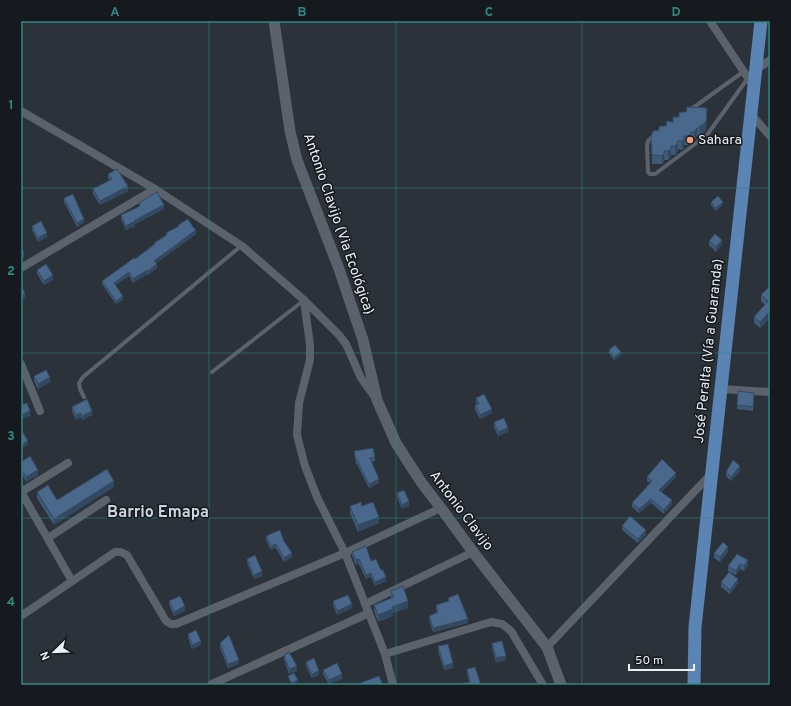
<svg xmlns="http://www.w3.org/2000/svg" width="791" height="706" font-family="Overpass,sans-serif">
<style>
.lines{fill:none;stroke-linecap:round;stroke-linejoin:round}
.service{stroke:#5b626b;stroke-width:4}
.minor{stroke:#5b626b;stroke-width:8}
.secondary{stroke:#5b626b;stroke-width:11}
.trunk{stroke:#5a84b4;stroke-width:13}
.wall{fill:#3f5978}
.shaded-wall{fill:#334961}
.building{fill:#49688b;stroke:#334961}
.grid{fill:none;stroke:#308882;stroke-width:1;stroke-opacity:0.55}
.poi-dot{fill:#f2a07f;stroke:#16191d;stroke-width:1.5}
.labels{text-anchor:middle;dominant-baseline:central;stroke-width:3;stroke-linejoin:round;paint-order:stroke}
.poi-label{font-size:14px;fill:#ecf1f6;stroke:#16191d;text-anchor:start}
.street-label{font-size:14px;fill:#ecf1f6;stroke:#16191d}
.quarter-label{font-size:16px;font-weight:bold;fill:#ccd5df;stroke:#16191d}
.neatline{fill:none;stroke:#308882;stroke-width:1.5}
.grid-label{font-size:13px;text-anchor:middle;font-weight:bold;fill:#308882}
</style>
<rect width="100%" height="100%" fill="#2b3239"/>
<g class="lines">
<g class="service">
<polyline points="690,110 743,72"/>
<polyline points="655,134 648,141 647,145 648,172 650,174 655,174 707,135 748,78"/>
<polyline points="212,372 303,301"/>
<polyline points="84,397 80,389 79,383 83,377 241,246"/>
</g>
<g class="minor">
<polyline points="710,21 754,87"/>
<polyline points="756,70 770,60"/>
<polyline points="21,111 155,189 242,246 304,300 339,335 346,344 361,378 374,396"/>
<polyline points="751,114 770,136"/>
<polyline points="21,268 155,189"/>
<polyline points="304,300 310,345 310,360 299,403 297,435 305,466 317,497 345,553 385,654 393,685"/>
<polyline points="21,364 40,411"/>
<polyline points="721,389 770,392"/>
<polyline points="21,492 72,581"/>
<polyline points="21,492 68,463"/>
<polyline points="48,538 106,500"/>
<polyline points="365,604 473,552"/>
<polyline points="21,616 115,552 121,552 127,555 166,621 171,624 176,624 345,553 441,508"/>
<polyline points="547,647 712,473"/>
<polyline points="385,654 491,622 502,624 511,631 543,685"/>
<polyline points="212,684 369,613"/>
</g>
<polyline class="secondary" points="274,21 290,131 297,160 339,269 363,340 377,400 396,443 421,482 441,508 473,552 547,647 561,685"/>
<polyline class="trunk" points="694,685 695,627 761,21"/>
</g>
<g class="wall">
<polygon points="707,117 706,130 704,133 700,134 700,136 697,136 694,140 691,140 690,143 688,145 684,145 684,148 682,150 678,149 677,153 675,155 671,155 671,158 668,160 664,160 664,163 662,164 652,164 652,154 651,154 651,137 659,130 673,122"/>
<polygon points="108,174 128,191 100,205 93,194 93,189 110,180 108,178"/>
<polygon points="64,198 84,222 77,227 64,202"/>
<polygon points="711,202 723,204 716,211 711,205"/>
<polygon points="139,203 164,209 135,224 135,226 126,230 121,219 121,215 139,207"/>
<polygon points="178,225 196,234 156,263 157,268 148,275 147,274 133,283 129,276 116,285 123,300 116,304 102,284 102,281 135,259 154,244 154,243 166,235 166,233 178,227"/>
<polygon points="32,226 47,237 38,242 32,230"/>
<polygon points="709,241 722,244 716,252 709,245"/>
<polygon points="37,270 53,280 44,285 37,274"/>
<polygon points="770,286 770,318 760,328 754,323 754,317 765,305 761,301 761,295"/>
<polygon points="609,350 621,355 614,360 609,353"/>
<polygon points="34,376 50,382 38,389 34,381"/>
<polygon points="754,397 753,411 737,409 737,405"/>
<polygon points="476,398 492,413 480,419 475,410 475,405 477,404 476,402"/>
<polygon points="72,407 92,415 82,420 81,417 76,420 72,411"/>
<polygon points="494,422 508,432 498,436 494,427"/>
<polygon points="354,451 375,457 375,461 371,462 379,483 369,488 357,464 356,464"/>
<polygon points="21,462 38,475 26,482 21,472"/>
<polygon points="740,471 731,481 726,476 726,472"/>
<polygon points="647,477 676,477 661,492 672,504 664,514 651,503 639,513 632,507 632,503 650,483 647,481"/>
<polygon points="114,487 54,525 37,498 37,492 57,500"/>
<polygon points="397,493 409,506 402,509 397,497"/>
<polygon points="350,506 362,506 379,523 358,532 350,513"/>
<polygon points="622,526 646,534 638,543 622,530"/>
<polygon points="266,536 284,541 292,557 284,562 276,548 271,550 266,540"/>
<polygon points="352,552 371,561 386,581 375,586 371,577 366,579 359,564 356,565 352,556"/>
<polygon points="728,552 720,562 714,558 714,553"/>
<polygon points="737,554 748,565 744,571 740,569 736,575 728,571 728,566"/>
<polygon points="247,559 262,576 254,579 247,563"/>
<polygon points="721,582 738,583 730,594 721,587"/>
<polygon points="391,591 408,608 393,613 393,616 378,622 374,611 374,605 391,598"/>
<polygon points="448,598 468,623 433,632 429,620 429,616 437,613 436,610 436,605 448,601"/>
<polygon points="169,601 185,611 174,616 169,605"/>
<polygon points="333,601 352,608 337,615 333,605"/>
<polygon points="188,634 201,645 192,649 188,638"/>
<polygon points="220,643 239,664 228,668 220,648"/>
<polygon points="492,643 506,660 496,663 492,648"/>
<polygon points="438,646 453,668 444,670 438,651"/>
<polygon points="284,655 297,671 289,674 284,659"/>
<polygon points="306,662 319,675 312,678 306,666"/>
<polygon points="467,669 481,685 459,685 459,684 469,682 467,674"/>
<polygon points="323,670 342,679 329,684 323,674"/>
</g>
<g class="shaded-wall">
<polygon points="707,108 706,130 704,133 700,134 700,126"/>
<polygon points="697,128 697,136 694,140 694,132"/>
<polygon points="690,134 690,143 688,145 688,136"/>
<polygon points="684,136 684,148 682,150 682,141"/>
<polygon points="678,141 677,153 675,155 675,146"/>
<polygon points="671,149 671,158 668,160 668,151"/>
<polygon points="664,154 664,163 662,164 662,156"/>
<polygon points="128,186 128,191 100,205 100,201"/>
<polygon points="723,202 723,204 716,211 716,208"/>
<polygon points="164,205 164,209 135,224 135,226 126,230 126,226 135,220"/>
<polygon points="84,219 84,222 77,227 77,223"/>
<polygon points="196,230 196,234 154,264 154,261"/>
<polygon points="47,233 47,237 38,242 38,238"/>
<polygon points="722,240 722,244 716,252 716,247"/>
<polygon points="24,253 24,257 21,259 21,255"/>
<polygon points="157,264 157,268 148,275 148,271"/>
<polygon points="147,270 147,274 133,283 133,279"/>
<polygon points="129,272 129,276 114,286 114,283"/>
<polygon points="53,275 53,280 44,285 44,281"/>
<polygon points="25,294 25,298 21,300 21,295"/>
<polygon points="123,296 123,300 116,304 116,301"/>
<polygon points="770,311 770,318 760,328 760,322"/>
<polygon points="621,352 621,355 614,360 614,357"/>
<polygon points="50,377 50,382 38,389 38,384"/>
<polygon points="492,409 492,413 480,419 480,415"/>
<polygon points="30,411 30,416 21,419 21,415"/>
<polygon points="92,411 92,415 82,420 82,416"/>
<polygon points="81,413 81,417 76,420 76,415"/>
<polygon points="508,428 508,432 498,436 498,432"/>
<polygon points="28,441 28,445 21,449 21,445"/>
<polygon points="740,466 740,471 731,481 731,477"/>
<polygon points="38,470 38,475 26,482 26,477"/>
<polygon points="676,473 676,477 659,494 659,490"/>
<polygon points="379,479 379,483 369,488 369,484"/>
<polygon points="114,481 114,487 54,525 54,519"/>
<polygon points="651,499 651,503 639,513 639,509"/>
<polygon points="672,500 672,504 664,514 664,510"/>
<polygon points="409,501 409,506 402,509 402,505"/>
<polygon points="379,517 379,523 358,532 358,525"/>
<polygon points="646,530 646,534 638,543 638,539"/>
<polygon points="276,544 276,548 271,550 271,546"/>
<polygon points="728,547 728,552 720,562 720,557"/>
<polygon points="292,553 292,557 284,562 284,558"/>
<polygon points="359,559 359,564 356,565 356,560"/>
<polygon points="748,560 748,565 744,571 744,566"/>
<polygon points="740,564 740,569 736,575 736,571"/>
<polygon points="262,571 262,576 254,579 254,575"/>
<polygon points="371,573 371,577 366,579 366,575"/>
<polygon points="386,577 386,581 375,586 375,582"/>
<polygon points="738,579 738,583 730,594 730,590"/>
<polygon points="408,601 408,608 393,613 393,616 378,622 378,615 392,607"/>
<polygon points="352,604 352,608 337,615 337,611"/>
<polygon points="185,606 185,611 174,616 174,612"/>
<polygon points="468,619 468,623 433,632 433,628"/>
<polygon points="201,641 201,645 192,649 192,645"/>
<polygon points="506,656 506,660 496,663 496,658"/>
<polygon points="239,660 239,664 228,668 228,664"/>
<polygon points="453,663 453,668 444,670 444,666"/>
<polygon points="297,666 297,671 289,674 289,669"/>
<polygon points="319,671 319,675 312,678 312,674"/>
<polygon points="342,674 342,679 329,684 329,680"/>
<polygon points="298,680 298,682 291,685 291,683"/>
</g>
<g class="building">
<polygon points="687,107 707,108 706,121 704,124 700,126 700,128 697,128 694,132 691,132 690,134 688,136 684,136 684,139 682,141 678,141 677,144 675,146 671,146 671,149 668,151 664,151 664,154 662,156 652,155 652,145 651,145 651,137 653,131 659,130 659,127 661,126 666,126 667,121 673,122 673,117 679,117 679,113 681,112 686,112"/>
<polygon points="117,169 128,186 100,201 93,189 112,179 108,174"/>
<polygon points="157,192 164,205 135,220 135,221 126,226 121,215 140,206 139,203"/>
<polygon points="73,194 84,219 77,223 64,198"/>
<polygon points="718,196 723,202 716,208 711,202"/>
<polygon points="188,219 193,227 196,230 154,261 157,264 148,271 147,270 133,279 129,272 114,283 123,296 116,301 102,281 134,258 135,259 155,244 154,243 167,235 166,233 179,226 178,225"/>
<polygon points="41,221 47,233 38,238 32,226"/>
<polygon points="715,234 722,240 716,247 709,241"/>
<polygon points="21,247 24,253 21,255"/>
<polygon points="46,264 53,275 44,281 37,270"/>
<polygon points="21,284 25,294 21,295"/>
<polygon points="770,286 770,311 760,322 754,317 768,301 761,295"/>
<polygon points="615,345 621,352 614,357 609,350"/>
<polygon points="46,370 50,377 38,384 34,376"/>
<polygon points="738,391 754,393 753,407 737,405"/>
<polygon points="484,394 492,409 480,415 475,405 479,404 476,398"/>
<polygon points="87,399 92,411 82,416 81,413 76,415 72,407"/>
<polygon points="27,403 30,411 21,415 21,405"/>
<polygon points="504,418 508,428 498,432 494,422"/>
<polygon points="22,431 28,441 21,445 21,432"/>
<polygon points="373,448 375,457 370,458 379,479 369,484 357,460 356,460 354,451"/>
<polygon points="30,456 38,470 26,477 21,468 21,462"/>
<polygon points="662,459 676,473 659,490 672,500 664,510 651,499 639,509 632,503 652,481 647,477"/>
<polygon points="733,460 740,466 731,477 726,472"/>
<polygon points="107,469 114,481 54,519 37,492 48,485 57,500"/>
<polygon points="404,490 409,501 402,505 397,493"/>
<polygon points="361,502 362,506 373,502 379,517 358,525 350,506"/>
<polygon points="630,516 646,530 638,539 622,526"/>
<polygon points="280,530 284,541 292,553 284,558 276,544 271,546 266,536"/>
<polygon points="723,542 728,547 720,557 714,553"/>
<polygon points="366,546 371,561 376,559 381,570 383,570 386,577 375,582 371,573 366,575 359,559 356,560 352,552"/>
<polygon points="737,554 748,560 744,566 740,564 736,571 728,566"/>
<polygon points="255,555 262,571 254,575 247,559"/>
<polygon points="729,572 738,579 730,590 721,582"/>
<polygon points="403,586 408,601 392,607 393,609 378,615 374,605 394,597 391,591"/>
<polygon points="458,594 468,619 433,628 429,616 438,612 436,605 449,601 448,598"/>
<polygon points="348,595 352,604 337,611 333,601"/>
<polygon points="180,596 185,606 174,612 169,601"/>
<polygon points="196,630 201,641 192,645 188,634"/>
<polygon points="229,635 239,660 228,664 220,643"/>
<polygon points="502,641 506,656 496,658 492,643"/>
<polygon points="448,644 453,663 444,666 438,646"/>
<polygon points="289,652 297,666 289,669 284,655"/>
<polygon points="314,658 319,671 312,674 306,662"/>
<polygon points="337,663 342,674 329,680 323,670"/>
<polygon points="475,667 481,685 460,685 459,684 470,682 467,669"/>
<polygon points="294,673 298,680 291,683 288,676"/>
<polygon points="379,676 383,685 355,685"/>
</g>
<path class="grid" d="M209,21V685M396,21V685M582,21V685M21,188H770M21,353H770M21,518H770"/>
<circle class="poi-dot" cx="690" cy="140" r="4"/>
<g class="labels">
<g class="poi-label">
<text x="698" y="140">Sahara</text>
</g>
<g class="street-label">
<text transform="translate(338 224) rotate(71)">Antonio Clavijo (Via Ecológica)</text>
<text transform="translate(709 351) rotate(-84)">José Peralta (Vía a Guaranda)</text>
<text transform="translate(461 511) rotate(53)">Antonio Clavijo</text>
</g>
<g class="quarter-label">
<text x="158" y="513">Barrio Emapa</text>
</g>
</g>
<rect width="791" height="706" fill="none" stroke="#16191d" stroke-width="44"/>
<g transform="translate(54 652) rotate(247)" stroke="#16191d" stroke-width="3" paint-order="stroke">
<path d="M0-3L7 15L0 10L-7 15Z" fill="#ecf1f6"/>
<text y="-6" font-size="11" font-weight="bold" text-anchor="middle" fill="#ecf1f6">N</text>
</g>
<path d="M629 664v6h65v-6" fill="none" stroke="#ecf1f6" stroke-width="2"/>
<text x="635" y="664" font-size="12" fill="#ecf1f6" stroke="#16191d" stroke-width="3" paint-order="stroke">50 m</text>
<rect x="22" y="22" width="747" height="662" class="neatline"/>
<g class="grid-label">
<text x="115" y="16">A</text>
<text x="302" y="16">B</text>
<text x="489" y="16">C</text>
<text x="676" y="16">D</text>
<text x="11" y="109">1</text>
<text x="11" y="275">2</text>
<text x="11" y="440">3</text>
<text x="11" y="606">4</text>
</g>
</svg>
